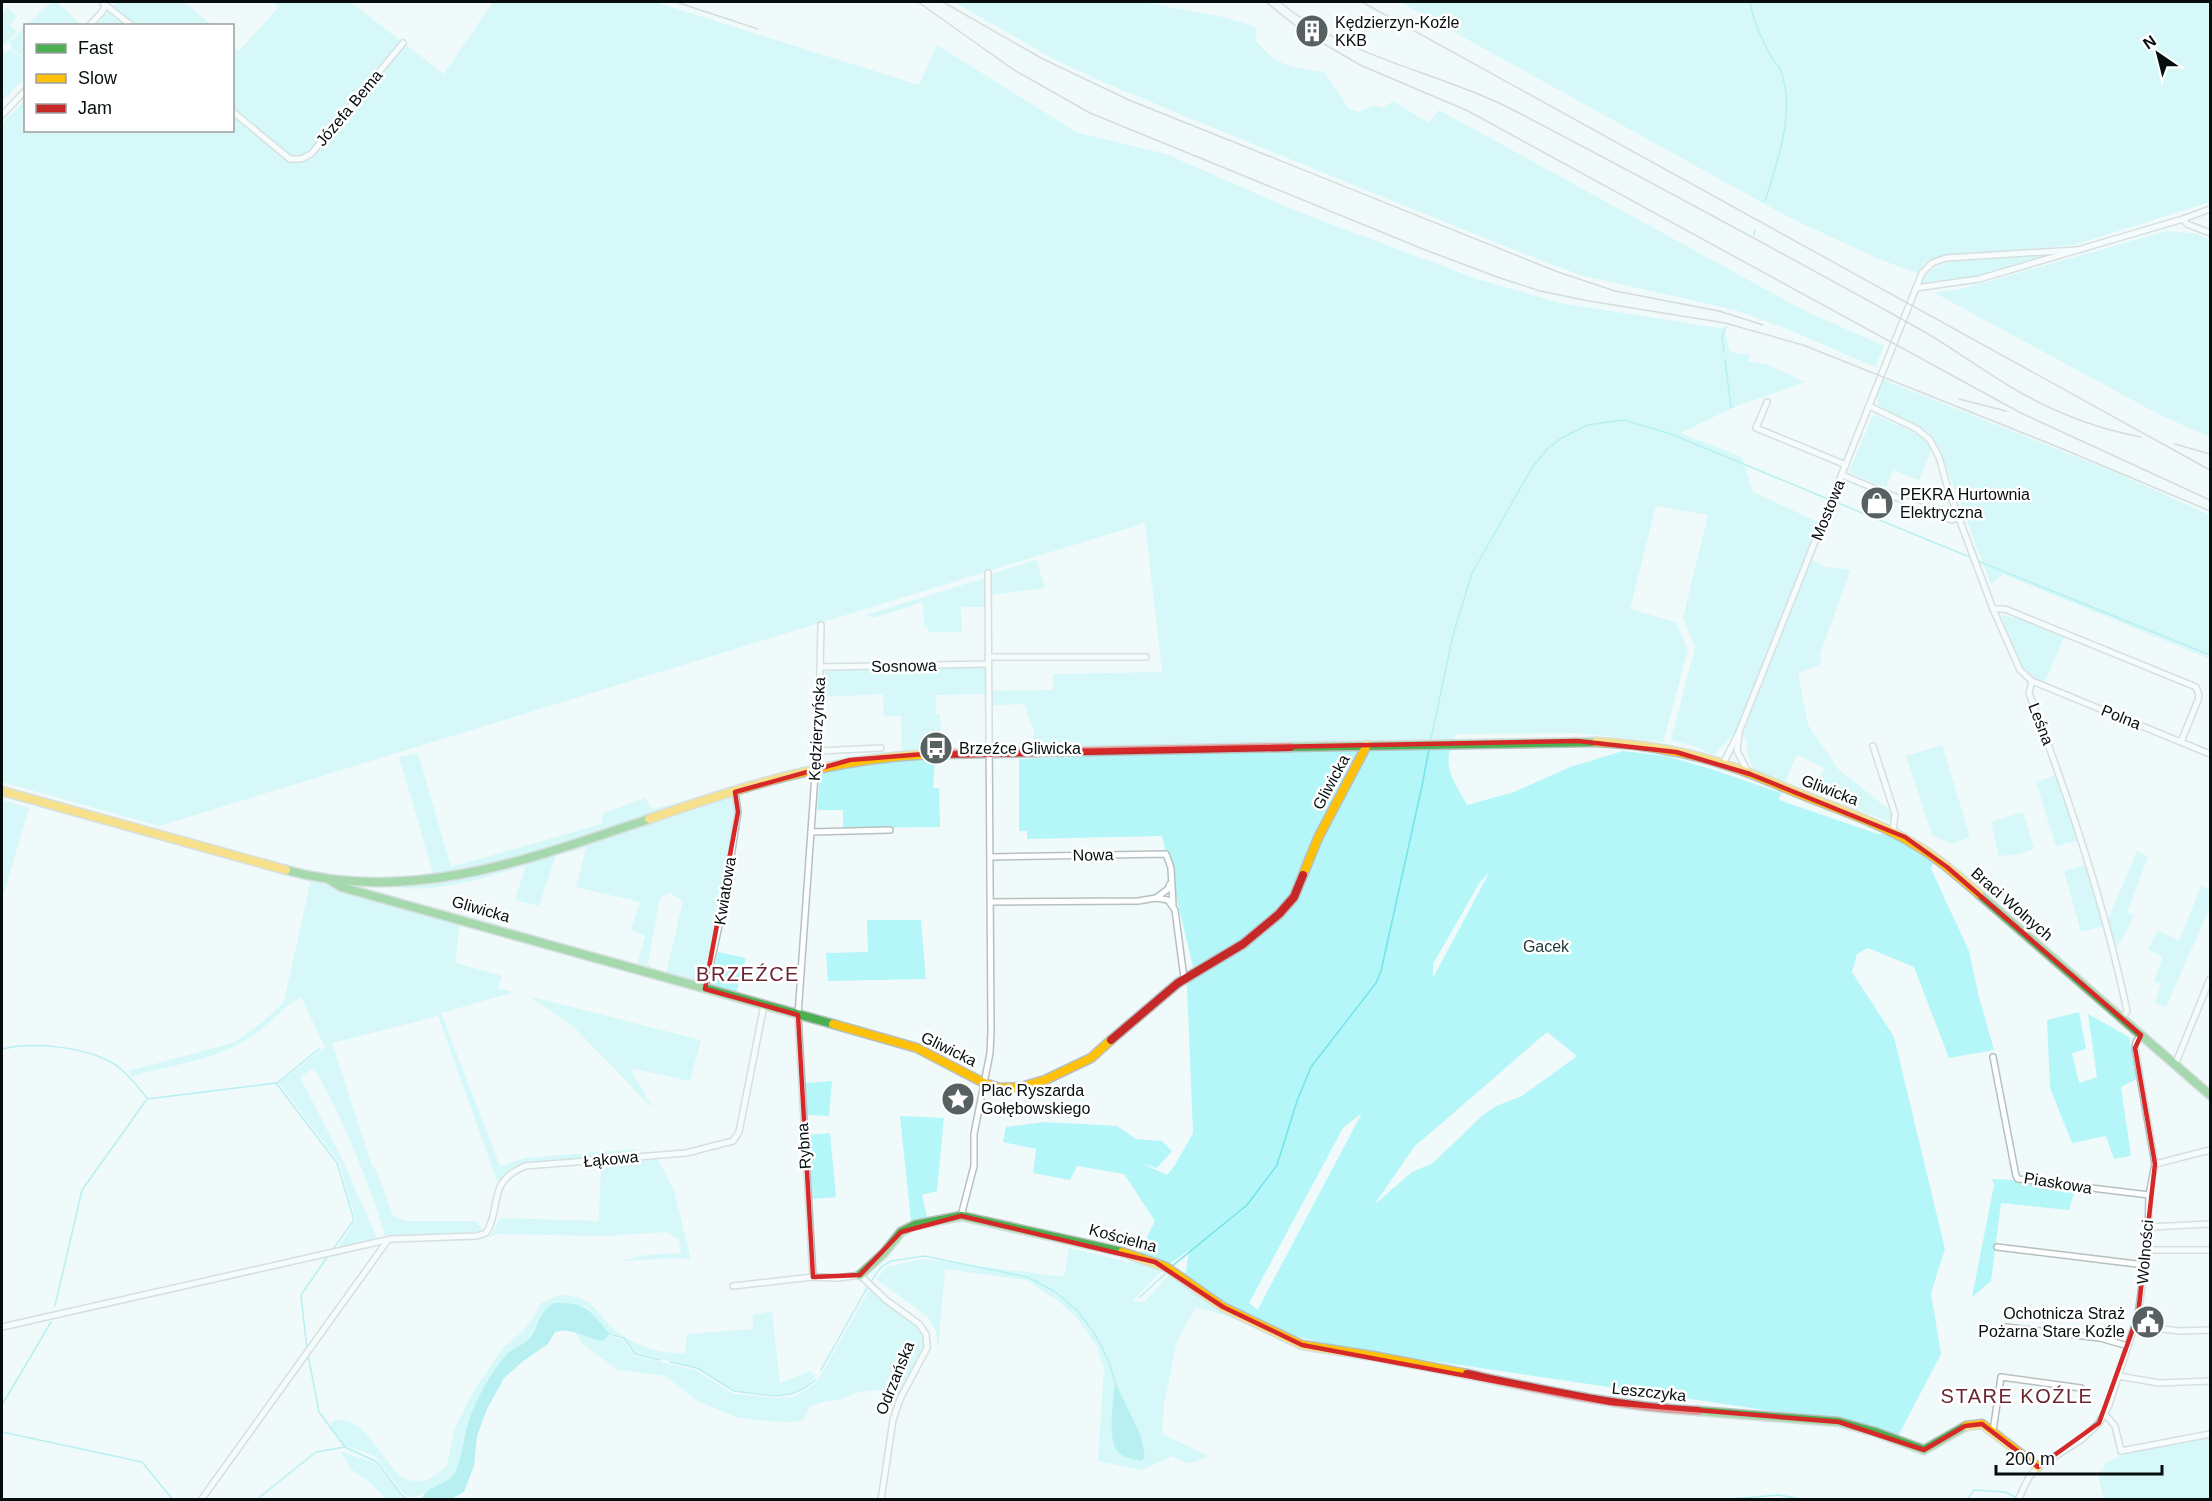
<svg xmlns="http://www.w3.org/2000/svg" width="2212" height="1501" font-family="Helvetica,sans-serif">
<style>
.green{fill:#b5f6f9;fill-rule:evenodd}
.water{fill:#73e4e9}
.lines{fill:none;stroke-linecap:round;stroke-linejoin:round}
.stream{stroke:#73e4e9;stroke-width:1.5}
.street-casing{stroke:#b7c0c0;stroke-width:8}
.fast-casing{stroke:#b7c0c0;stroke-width:11}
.slow-casing{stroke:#b7c0c0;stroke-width:11}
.jam-casing{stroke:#b7c0c0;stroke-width:11}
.street{stroke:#fdfefe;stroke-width:5}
.fast{stroke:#4caf50;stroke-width:8}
.slow{stroke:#ffc107;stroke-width:8}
.jam{stroke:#c62828;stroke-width:8}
.rail{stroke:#b6b9b9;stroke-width:1.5}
.marked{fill:none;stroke:#d62828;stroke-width:4.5;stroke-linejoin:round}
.labels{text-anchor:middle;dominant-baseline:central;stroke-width:5;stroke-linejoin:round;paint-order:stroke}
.poi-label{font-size:16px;fill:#060e0f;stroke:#fff;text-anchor:start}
.street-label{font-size:16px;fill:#060e0f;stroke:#fff}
.park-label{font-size:16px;fill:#223b3c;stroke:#fff}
.quarter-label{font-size:20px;letter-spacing:1.5px;fill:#6b2531;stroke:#fff}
</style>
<rect width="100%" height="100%" fill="#f0fafa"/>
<g class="green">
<polygon points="52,2 57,2 79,23 77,25 26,25"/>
<polygon points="117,2 185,2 211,25 95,26"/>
<path d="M272,2H350L444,74L493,2H655L919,85L937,45L1078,133L1166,154L1296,211L1477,279L1560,303L1724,329L1730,352L1750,355L1748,361L1768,365L1805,382L1739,405L1680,433L1742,457L1753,492L1818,522L1805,555L1824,567L1848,569L1850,572L1820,654L1821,664L1798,673L1808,725L1839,770L1891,811L1892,818L1890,822L1816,793L1824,768L1797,754L1785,782L1754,770L1748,757L1746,738L1735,733L1714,755L1691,745L1671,740L1695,647L1683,618L1708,515L1656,506L1630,609L1676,622L1688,650L1663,742L1575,733L1456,734C1440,766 1452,777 1467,805L1514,792L1570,767L1623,751L1666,756L1711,769L1781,793L1779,800L1878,834H1889L1933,863L1931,869L1969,951L1979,997L1994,1050L1949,1058L1914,967L1868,948L1857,954L1852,972L1894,1037L1945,1249L1931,1293L1941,1354L1897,1438L1832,1420L1331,1346L1196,1307L1177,1341L1164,1405L1162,1434L1208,1456L1189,1464L1172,1456L1142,1470L1098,1461L1104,1369L1097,1346L1076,1317L1058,1301L1026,1280L945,1269L938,1350L936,1331L928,1317L876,1279L887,1267L923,1259L1064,1277L1069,1248L1133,1263L1135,1259L1160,1267L1163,1270L1132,1301L1144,1302L1170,1274L1183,1276L1186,1272L1189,1250L1169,1264L1139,1253L1155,1221L1124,1174L1077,1166L1070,1180L1033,1173L1036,1149L1003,1142L1006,1127L1044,1122L1117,1126L1136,1139L1162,1141L1172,1151L1157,1168L1141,1163L1167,1175L1175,1165L1193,1133L1187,984L1193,967L1162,836L1027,839V831H1019V759L1158,753L1032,749L1034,731L1024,704L992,705V691L1053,690V674L1162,672L1145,523L159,826L2,782V124L25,99L26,130H232L233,46L239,51L279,7ZM1489,873L1433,978V964L1480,882ZM1547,1032L1577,1056L1522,1096L1496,1106L1483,1115L1433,1163L1412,1172L1374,1205L1414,1147ZM1362,1113L1258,1309H1257L1249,1303L1343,1128Z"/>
<path d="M954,2H1143L1223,17L1256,27V41C1280,68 1290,67 1324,72L1349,109L1359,112L1373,105L1384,108L1393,101L1429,123L1439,110L1803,310L1884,346L1875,367L1785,328L1735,310L1580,275L1507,247L1255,145L1103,82L1054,59Z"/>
<polygon points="1400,2 2210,2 2210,202 2074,245 1942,256 1927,261 1916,273 1879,259 1790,218"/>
<polygon points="7,8 17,17 10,25 17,32 2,47 2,13"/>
<polygon points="25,26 25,57 11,49 12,46 9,42"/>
<polygon points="2,49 6,52 10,50 25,59 26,77 2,101"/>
<polygon points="2167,231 2197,234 2210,240 2210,437 2162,416 1935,293 1965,288"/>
<path d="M2046,256L1964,279L1922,283C1929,268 1939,265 1954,261Z"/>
<polygon points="1882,379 2112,471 2210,515 2210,659 2003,574 1991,584 1938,445 1928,432 1879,408 1877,395"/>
<polygon points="1875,415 1920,435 1932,449 1919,480 1893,470 1886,488 1849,472 1872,417"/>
<polygon points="1036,560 1045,588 989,595 990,579 994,573"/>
<polygon points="985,578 985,607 961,607 962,632 928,632 928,627 924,627 923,602 874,618 866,615"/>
<polygon points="2001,615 2021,619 2064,637 2044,684 2025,676"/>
<polygon points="986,667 986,694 936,695 936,714 940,714 942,748 902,751 901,716 884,716 883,694 823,697 825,671"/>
<polygon points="1942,745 1970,837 1952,844 1932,835 1906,756"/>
<polygon points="418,753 451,867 601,824 604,813 645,798 652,809 714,794 665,811 469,871 434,876 399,757"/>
<path d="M935,758L933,788H939L940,827L843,828V810H817L820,773C857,760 897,759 935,758Z"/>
<polygon points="2057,775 2077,841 2056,846 2036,782"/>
<path d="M732,797C738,822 730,850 726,876C720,913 714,949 704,986L666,974L683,901L670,893L660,898L648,963L653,970L637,965L645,936L631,930L640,902L576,887L586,848L556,855L539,906L515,900L526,865C495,876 423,897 392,885L445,882L503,871Z"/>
<polygon points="2,800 29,808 2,900"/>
<polygon points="2023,812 2034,849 2019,854 1999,856 1991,822"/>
<polygon points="2137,851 2148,857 2127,912 2134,916 2116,950 2108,920"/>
<polygon points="2085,865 2103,926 2081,932 2064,871"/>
<path d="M311,879L345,891L460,922L455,963L502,976L498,988L514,992L441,1013L500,1166L525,1158L635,1149V1154L526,1163L511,1169L497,1181L438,1016L332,1043L373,1169H376L393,1216L405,1221H476L483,1230L477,1233L385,1236C370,1183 341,1115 314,1068L300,1077L341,1157L377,1238L337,1248L356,1221L339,1162L279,1083L325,1047L301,997C282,1007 269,1025 251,1037C217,1060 171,1065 132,1076L128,1071L233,1043L264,1021L284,1002Z"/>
<polygon points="2201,886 2210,890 2210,907 2166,1007 2155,1003 2161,984 2154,981 2163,957 2148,949 2158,930 2179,941"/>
<polygon points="867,920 921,920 926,979 828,981 826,953 868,952"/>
<polygon points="718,952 746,958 736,993 709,988"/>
<polygon points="528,996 701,1040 690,1081 630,1068 653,1109 573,1026"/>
<polygon points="2079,1012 2086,1049 2072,1053 2079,1083 2097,1077 2088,1014 2129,1037 2137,1079 2121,1087 2131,1156 2114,1159 2106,1136 2072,1143 2050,1088 2047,1020"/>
<polygon points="832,1081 829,1116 807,1115 806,1083"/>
<polygon points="900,1116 944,1118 937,1191 922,1195 927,1218 911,1221"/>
<polygon points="830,1133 836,1197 813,1199 807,1135"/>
<polygon points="657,1158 674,1190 691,1260 680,1258 618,1261 646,1255 681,1253 679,1240 667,1232 605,1236 497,1234 490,1237 500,1218 599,1221 601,1163"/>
<polygon points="1992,1179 2013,1180 2022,1184 2075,1189 2069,1210 2001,1203 1991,1281 1972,1297 1994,1185"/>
<path d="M870,1289L918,1326C934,1348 909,1376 898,1396L876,1390L858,1392L843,1399L822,1402L809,1407L803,1420L788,1422L767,1421L740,1418L726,1413L696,1400L666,1376L618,1370L585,1346L574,1331L591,1339L602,1341L608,1335L623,1340L634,1356L695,1370L733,1394L778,1398L794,1397L807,1390L819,1378Z"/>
<path d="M560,1295C594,1296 593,1310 614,1329C633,1345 660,1355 685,1353L687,1334L753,1329V1315L772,1311L780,1383L810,1371L816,1376L805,1387L791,1393L775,1395L734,1390L698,1368L635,1353L625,1338L612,1332L610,1334L585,1306L539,1320L527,1342L515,1347L507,1353L478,1398L468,1424L461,1459L454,1475L446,1482L425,1493L414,1497L407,1496L401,1491L375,1456L344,1445L330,1428L333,1421C362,1411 384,1463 401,1476C408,1481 416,1482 424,1481C432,1479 440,1471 447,1467L454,1430L473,1392L504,1347L523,1331L534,1317L541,1303Z"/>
<polygon points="2210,1438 2210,1499 2104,1499 2098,1475 2104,1469 2104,1464 2126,1453"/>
<polygon points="340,1451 375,1463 404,1499 386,1499 369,1482 351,1469"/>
</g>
<g class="water">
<path d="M554,1303C587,1302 590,1311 610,1334L602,1341C584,1338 573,1327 555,1332L548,1344L522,1362L504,1378L487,1409L477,1436L474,1466L464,1492L451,1499H422C425,1486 449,1485 455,1472C463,1456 463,1439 468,1423C476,1399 490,1374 506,1355C512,1347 522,1346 528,1340C540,1326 537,1313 554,1303Z"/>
<path d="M1115,1382L1141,1436L1145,1457L1141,1461C1134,1459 1124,1458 1119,1453C1106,1441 1114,1399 1115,1382Z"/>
</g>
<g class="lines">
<g class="stream">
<path d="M1750,2C1753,20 1763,42 1772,58C1774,62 1778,65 1780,69C1797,109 1777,163 1765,201"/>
<polyline points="1754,235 1755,230"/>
<polyline points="1724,352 1722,337 1726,327"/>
<polyline points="1725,360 1731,407"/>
<polyline points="1838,503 1972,558"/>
<polyline points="1978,561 2210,655"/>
<polyline points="1431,739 1453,635 1472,573 1533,466 1548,448 1560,439 1587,425 1624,420 1671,434 1828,499"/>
<path d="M2,1049C34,1042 77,1046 107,1060C124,1068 135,1084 147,1098"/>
<polyline points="277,1083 319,1049"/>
<polyline points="1171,1267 1247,1205 1277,1165 1297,1101 1311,1067 1376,983 1381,971 1422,786 1429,749"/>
<polyline points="872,1280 881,1267 891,1261 924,1256 1027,1277 1054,1291 1078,1311 1096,1336 1109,1362 1115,1382"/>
<polyline points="1140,1297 1166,1273"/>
<polyline points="55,1306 82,1190 147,1099 276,1083 337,1163 354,1220 333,1249"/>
<polyline points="610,1334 624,1338 635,1354 660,1360"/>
<polyline points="307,1350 301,1295 328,1256"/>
<polyline points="308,1355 319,1412 345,1447"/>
<polyline points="670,1362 697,1368 734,1391 774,1396 791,1394 805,1388 815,1380"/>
<polyline points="821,1370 867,1288"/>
<polyline points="2,1405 51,1322"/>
<polyline points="2,1432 142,1462 173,1500"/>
<polyline points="256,1500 316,1452 345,1447 377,1462 400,1493 407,1499 414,1500"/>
<polyline points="1717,1500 1779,1495 1806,1500"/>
<polyline points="1967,1500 1974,1490 2005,1492 2021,1500"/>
</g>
<g class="street-casing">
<g id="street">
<polyline points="102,2 132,26"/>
<polyline points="89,26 102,12 105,5"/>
<polyline points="232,111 290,159 301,159 311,154 403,43"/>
<polyline points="2,115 26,90"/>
<polyline points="2183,219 2187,224 2210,233"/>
<polyline points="1916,288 1979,279 2183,219 2210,209"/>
<polyline points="1767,402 1756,428 1846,465"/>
<path d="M1869,406L1917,429L1930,440L1939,457L1948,489L1993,609L2020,670L2032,681L2029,693C2068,796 2104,902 2127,1011L2122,1019"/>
<polyline points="1842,475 1952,520 1958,518"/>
<polyline points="1993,609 2005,609 2196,687 2199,695 2198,700 2181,742"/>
<polyline points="821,625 818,760 815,775 798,1015 813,1277 838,1278 860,1275 886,1300 919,1324 926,1334 927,1348 900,1399 893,1420 881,1500"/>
<polyline points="988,657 1146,657"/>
<polyline points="820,667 988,664"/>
<polyline points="2032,681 2210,754"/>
<polyline points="1739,734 1737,751 1747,770"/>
<polyline points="1873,746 1895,814 1893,831"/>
<polyline points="818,751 881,748"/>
<polyline points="1723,764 1739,732 1922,273 1932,263 1946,258 2075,250"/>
<polyline points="811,832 890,830"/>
<polyline points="991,857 1166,854 1171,868 1173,905"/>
<polyline points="1156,898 1168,889 1170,884"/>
<polyline points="991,902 1138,901 1156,898 1168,900 1175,910 1184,978"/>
<polyline points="705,989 723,908 738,812 735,792"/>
<polyline points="1993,1057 2016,1176 2018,1179 2149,1195"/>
<polyline points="2175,1065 2210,979"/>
<polyline points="2155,1164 2210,1150"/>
<polyline points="961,1216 974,1166 974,1134 990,1053 991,1031 988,573"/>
<polyline points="2149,1227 2210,1224"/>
<polyline points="1997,1247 2145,1265"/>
<polyline points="2147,1250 2210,1250"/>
<polyline points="733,1286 813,1277"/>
<polyline points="2135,1326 2180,1331 2210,1330"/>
<path d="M2,1327L391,1239L477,1236L486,1233L489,1228C501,1199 489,1182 525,1166L686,1153L733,1141L739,1132L764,1005"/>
<polyline points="2006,1327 2100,1338 2128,1346"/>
<polyline points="2118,1376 2159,1383 2210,1381"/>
<polyline points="2105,1414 2115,1426 2121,1451 2210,1434"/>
<polyline points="1993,1431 2001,1377 2081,1388"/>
<polyline points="201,1500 388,1240"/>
<polyline points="2018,1500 2029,1477 2038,1467 2081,1440 2099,1423 2109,1405 2138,1315 2148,1240 2149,1195 2155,1164 2135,1048 2136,1042 2141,1035"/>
</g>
</g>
<g class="fast-casing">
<g id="fast">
<polyline points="1290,747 1596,742"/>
<path d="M286,870C410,905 533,858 649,819"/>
<polyline points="330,880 341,887 833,1024"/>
<polyline points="1979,894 2210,1095"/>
<polyline points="860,1275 884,1253 901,1232 915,1225 961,1216 1122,1252"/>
<polyline points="1698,1411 1839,1422 1875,1432 1924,1450 1966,1426"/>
</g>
</g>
<g class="slow-casing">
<g id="slow">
<path d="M1596,742C1640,744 1684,751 1726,765C1749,772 1771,782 1793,791C1834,808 1876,821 1914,844C1938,858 1958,876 1979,894"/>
<polyline points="2,791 286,870"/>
<path d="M649,819C744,786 839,756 940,754"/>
<polyline points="1303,875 1318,838 1367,745"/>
<polyline points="833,1024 917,1048 984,1083 1000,1088 1021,1087 1045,1080 1091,1058 1111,1040"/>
<polyline points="1122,1252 1166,1267 1223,1307 1302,1345 1373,1356 1467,1374"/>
<polyline points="1966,1426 1982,1424 2038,1467"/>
</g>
</g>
<g class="jam-casing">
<g id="jam">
<polyline points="940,754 1290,747"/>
<polyline points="1111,1040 1178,983 1243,944 1279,914 1294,897 1303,875"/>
<path d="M1467,1374C1543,1390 1619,1407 1698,1411"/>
</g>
</g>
<use href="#street" class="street"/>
<use href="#fast" class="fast"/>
<use href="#slow" class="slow"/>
<use href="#jam" class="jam"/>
<g class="rail">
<polyline points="676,2 758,29"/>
<polyline points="918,2 1014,70 1090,113 1423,249 1500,278 1540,291 1589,301 1725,323 1803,345 2063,449 2210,511"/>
<polyline points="943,2 1043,59 1129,100 1558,272 1615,291 1719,311 1763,325"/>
<polyline points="1266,2 1302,31 1360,65 1468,111 2021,413 2210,500"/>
<path d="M1280,2C1349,60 1439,71 1517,112C1651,182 1784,254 1916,327C1947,344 1976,366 2006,384C2048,410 2093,428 2141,437"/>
<polyline points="1362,2 2210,470"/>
<polyline points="1959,399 2006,411"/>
<polyline points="2175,444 2210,454"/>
</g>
</g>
<path d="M0 0H2212V1501H0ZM1578,741L1676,752L1750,774L1905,837L1947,867L2141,1035L2135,1048L2155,1164L2138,1315L2099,1423L2038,1467L1982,1424L1965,1426L1924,1450L1839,1422L1611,1403L1302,1345L1223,1307L1155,1262L961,1216L901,1232L860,1275L813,1277L798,1015L705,989L738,812L735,792L850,760L924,754Z" fill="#f0fafa" fill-opacity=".55" fill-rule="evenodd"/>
<path class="marked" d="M1578,741L1676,752L1750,774L1905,837L1947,867L2141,1035L2135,1048L2155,1164L2138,1315L2099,1423L2038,1467L1982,1424L1965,1426L1924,1450L1839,1422L1611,1403L1302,1345L1223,1307L1155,1262L961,1216L901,1232L860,1275L813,1277L798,1015L705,989L738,812L735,792L850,760L924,754Z"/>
<defs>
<g id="building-disc" transform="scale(1.725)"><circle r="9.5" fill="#586161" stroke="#fff"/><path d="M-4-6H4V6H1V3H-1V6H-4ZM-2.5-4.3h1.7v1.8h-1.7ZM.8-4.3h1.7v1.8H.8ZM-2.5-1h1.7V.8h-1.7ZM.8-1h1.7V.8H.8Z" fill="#fff"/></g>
<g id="shop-disc" transform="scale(1.725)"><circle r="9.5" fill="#586161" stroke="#fff"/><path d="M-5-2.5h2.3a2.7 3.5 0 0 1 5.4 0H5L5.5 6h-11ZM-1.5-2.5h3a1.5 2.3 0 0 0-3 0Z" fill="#fff"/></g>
<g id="bus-disc" transform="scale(1.725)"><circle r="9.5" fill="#586161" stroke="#fff"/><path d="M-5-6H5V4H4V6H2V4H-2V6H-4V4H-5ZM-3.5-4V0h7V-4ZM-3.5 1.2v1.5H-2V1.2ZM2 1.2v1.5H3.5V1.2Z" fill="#fff"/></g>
<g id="sight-disc" transform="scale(1.725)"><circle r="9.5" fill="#586161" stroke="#fff"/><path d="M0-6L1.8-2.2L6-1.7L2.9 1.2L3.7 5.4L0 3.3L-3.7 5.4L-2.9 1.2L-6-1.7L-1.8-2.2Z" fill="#fff"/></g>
<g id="civic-disc" transform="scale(1.725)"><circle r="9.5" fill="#586161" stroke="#fff"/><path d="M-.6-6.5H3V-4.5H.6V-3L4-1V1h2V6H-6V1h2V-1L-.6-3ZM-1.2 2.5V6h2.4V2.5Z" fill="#fff"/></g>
</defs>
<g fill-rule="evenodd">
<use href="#building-disc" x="1312" y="31"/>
<use href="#shop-disc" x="1877" y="503"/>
<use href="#bus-disc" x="936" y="748"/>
<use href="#sight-disc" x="958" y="1099"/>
<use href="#civic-disc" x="2148" y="1322"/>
</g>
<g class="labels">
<g class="poi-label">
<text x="1335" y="22">Kędzierzyn-Koźle<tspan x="1335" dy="18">KKB</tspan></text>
<text x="1900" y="494">PEKRA Hurtownia<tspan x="1900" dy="18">Elektryczna</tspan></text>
<text x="959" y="748">Brzeźce Gliwicka</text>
<text x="981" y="1090">Plac Ryszarda<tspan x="981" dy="18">Gołębowskiego</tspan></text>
<text x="2125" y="1313" text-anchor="end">Ochotnicza Straż<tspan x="2125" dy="18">Pożarna Stare Koźle</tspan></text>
</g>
<g class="street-label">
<text transform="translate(349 108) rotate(-50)">Józefa Bema</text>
<text transform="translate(1828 510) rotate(-68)">Mostowa</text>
<text transform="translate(904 666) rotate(-1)">Sosnowa</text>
<text transform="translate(2121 717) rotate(22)">Polna</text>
<text transform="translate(2041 724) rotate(69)">Leśna</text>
<text transform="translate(817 729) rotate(-87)">Kędzierzyńska</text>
<text transform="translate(1331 782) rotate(-62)">Gliwicka</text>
<text transform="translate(1830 790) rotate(21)">Gliwicka</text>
<text transform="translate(1093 855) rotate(-1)">Nowa</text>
<text transform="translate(725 891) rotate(-81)">Kwiatowa</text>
<text transform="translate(2012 904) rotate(41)">Braci Wolnych</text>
<text transform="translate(481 909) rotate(16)">Gliwicka</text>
<text transform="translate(949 1049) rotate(26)">Gliwicka</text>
<text transform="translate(804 1146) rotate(-94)">Rybna</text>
<text transform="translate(611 1159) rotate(-5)">Łąkowa</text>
<text transform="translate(2058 1183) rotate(9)">Piaskowa</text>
<text transform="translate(1123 1238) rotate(15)">Kościelna</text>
<text transform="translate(2145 1252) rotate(-85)">Wolności</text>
<text transform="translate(895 1378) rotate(-68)">Odrzańska</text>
<text transform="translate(1649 1392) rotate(6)">Leszczyka</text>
</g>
<g class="park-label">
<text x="1546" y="946">Gacek</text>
</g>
<g class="quarter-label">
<text x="748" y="974">BRZEŹCE</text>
<text x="2017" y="1396">STARE KOŹLE</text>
</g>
</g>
<rect width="2212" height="1501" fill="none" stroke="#060e0f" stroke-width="6"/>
<rect x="24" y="24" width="210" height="108" fill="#ffffff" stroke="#9b9f9f" stroke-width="1.5"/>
<rect x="36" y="44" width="30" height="9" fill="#4caf50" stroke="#9b9f9f" stroke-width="1.5"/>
<text x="78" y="54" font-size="18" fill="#060e0f">Fast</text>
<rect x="36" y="74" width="30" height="9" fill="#ffc107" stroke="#9b9f9f" stroke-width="1.5"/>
<text x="78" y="84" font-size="18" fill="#060e0f">Slow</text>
<rect x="36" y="104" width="30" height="9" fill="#c62828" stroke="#9b9f9f" stroke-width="1.5"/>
<text x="78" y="114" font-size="18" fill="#060e0f">Jam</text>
<g transform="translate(2158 54) rotate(325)" stroke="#ffffff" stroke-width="4.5" paint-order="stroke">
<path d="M0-4.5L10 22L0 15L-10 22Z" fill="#060e0f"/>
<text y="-9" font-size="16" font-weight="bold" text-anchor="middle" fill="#060e0f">N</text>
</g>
<path d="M1996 1465v9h166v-9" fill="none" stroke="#060e0f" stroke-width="3"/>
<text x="2005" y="1465" font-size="18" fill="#060e0f" stroke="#ffffff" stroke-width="4.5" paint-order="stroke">200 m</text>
</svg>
